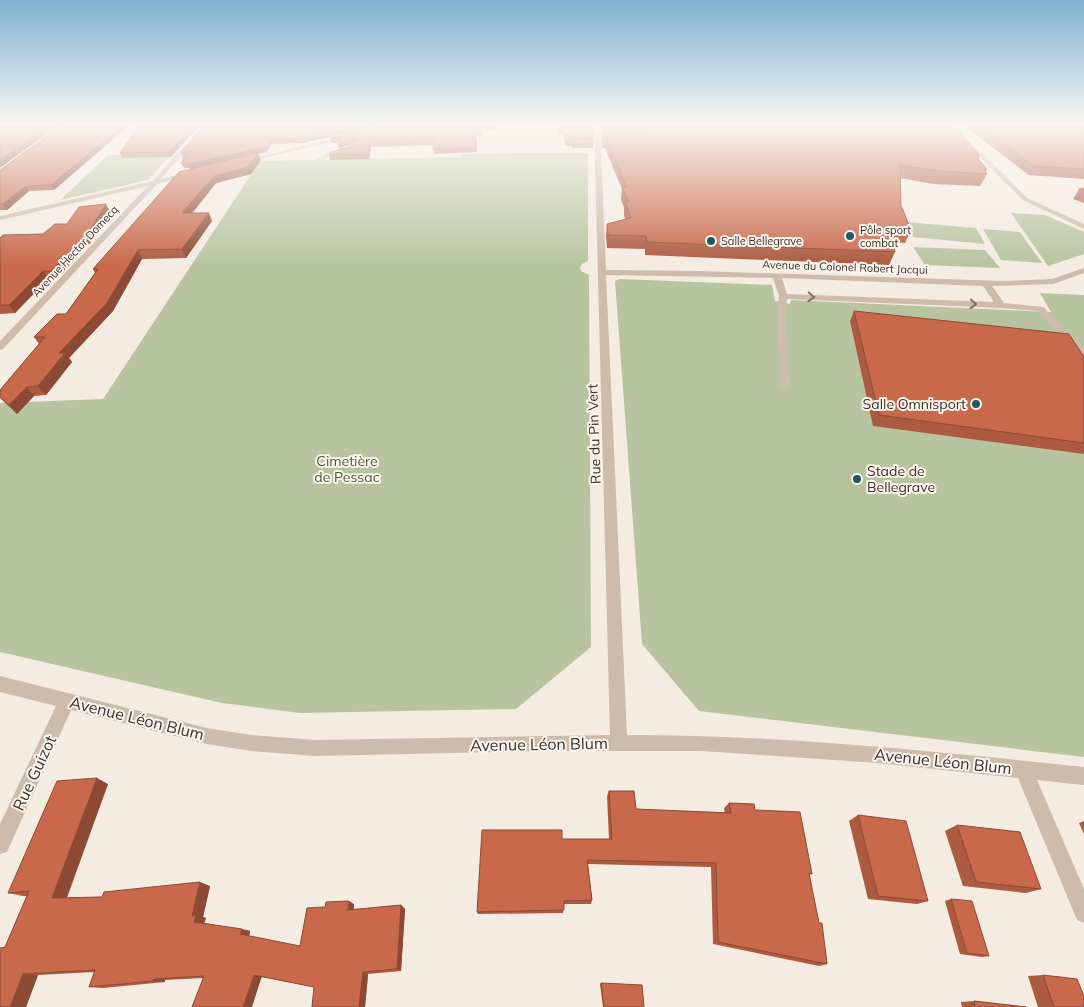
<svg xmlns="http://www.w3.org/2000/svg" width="1084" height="1007" font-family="Mulish,sans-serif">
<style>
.green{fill:#b8c4a0}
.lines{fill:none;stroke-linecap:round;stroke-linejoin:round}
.minor{fill:#cdbbac;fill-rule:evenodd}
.wall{fill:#ac5a40}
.shaded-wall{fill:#8c4a34}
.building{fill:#c8694b;stroke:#8c4a34}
.oneway{stroke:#7d6f65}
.poi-dot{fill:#1f5a5e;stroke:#fbf5ee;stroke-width:2}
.labels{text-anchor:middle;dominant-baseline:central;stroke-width:4;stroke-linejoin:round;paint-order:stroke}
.far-poi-label{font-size:11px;fill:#3b302b;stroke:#fbf5ee;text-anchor:start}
.far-street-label{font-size:11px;fill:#3b302b;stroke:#fbf5ee}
.poi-label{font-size:14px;fill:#3b302b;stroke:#fbf5ee;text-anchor:end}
.street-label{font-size:14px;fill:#3b302b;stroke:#fbf5ee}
.park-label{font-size:14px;fill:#4a5a2e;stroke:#fbf5ee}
.near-street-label{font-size:16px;fill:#3b302b;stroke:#fbf5ee}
</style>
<rect width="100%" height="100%" fill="#f4ebe1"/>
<g class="green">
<polygon points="527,153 588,153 588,261 582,264 580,268 581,271 589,275 591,647 516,709 300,713 222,703 0,652 0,403 103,399 260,161 461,157 462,154"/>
<polygon points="172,154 148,180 60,200 108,155"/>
<polygon points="1011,213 1045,215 1084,232 1084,254 1048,266"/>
<polygon points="906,222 976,228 985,244 913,237"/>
<polygon points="983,229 1020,232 1042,263 1001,260"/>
<polygon points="913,247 985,250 1000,268 925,265"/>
<polygon points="620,279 772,285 775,301 790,304 791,300 1051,312 1040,293 1084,295 1084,757 699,711 642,644 615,281"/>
</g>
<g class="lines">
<g class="minor">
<polygon points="202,125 208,125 161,179 190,172 193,174 192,175 157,184 3,349 0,350 0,341 148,186 0,220 0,216 153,181"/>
<path d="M594,125H600L606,270L699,271L1004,281L1052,279L1084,268V273L1053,284L992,286L1004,303L1044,307C1048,312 1052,319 1058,323C1070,334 1084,339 1084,357L1081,356C1069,339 1051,328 1038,311L1001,308L787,299L785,310L790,387L785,390L780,387L777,310L779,296L773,278L606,275L627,735C780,735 932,751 1084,767V785L1037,780L1084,889V923L1077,920L1018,778L878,763L702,751H545L315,756L251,751L207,744L71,710L7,852L0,854V824L56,706L0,692V676L207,728L251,735L315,740L610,735ZM782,278L983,286L994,302L787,294Z"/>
<polygon points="940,125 946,125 983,154 1027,198 1084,224 1084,229 1023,200 979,156"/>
<polygon points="346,135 348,138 244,163 241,161"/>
<polygon points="346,148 348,151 331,155 322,161 317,160 327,153"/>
</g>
</g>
<g class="wall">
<polygon points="62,125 54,190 29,191 7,210 0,210 0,170"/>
<polygon points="200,125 171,157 122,158 120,153"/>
<polygon points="205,125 382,125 302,143 272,144 266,152 258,154 261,160 251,174 216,183 192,213 212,221 186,258 142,259 113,311 69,358 72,362 46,395 34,396 17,414 0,398 0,390 39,344 34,337 66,314 95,273 93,269 191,169 190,168 184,168 181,163 183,162 182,159 184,157 183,157 181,152"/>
<polygon points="388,125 510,125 500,125 500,130 483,130 483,136 475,136 477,152 434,154 434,145 371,147 369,159 330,160 329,155 356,144 356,143 339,148 338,143 332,143 330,138"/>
<polygon points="558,125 593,143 593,148 572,148 572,146 565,146 564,135 559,135"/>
<polygon points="601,125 953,125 980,156 978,159 987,169 986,172 987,174 980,186 934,184 900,178 901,205 911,230 905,243 893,242 895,252 889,265 645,255 645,249 607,248 606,237 607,224 625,219 624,215 624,207 621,200 622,189 605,148 602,148 602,134"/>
<polygon points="963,125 1084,125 1084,179 1029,175"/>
<polygon points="1084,188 1084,203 1073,199 1079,189"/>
<polygon points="106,204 110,212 91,242 56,279 48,279 15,313 0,314 0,238 43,234 67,224"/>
<polygon points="854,311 1084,357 1084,454 873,426 850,321"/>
<polygon points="108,784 67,898 102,897 210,886 203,917 206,918 204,923 250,931 249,936 300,946 354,904 354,910 401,905 405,909 401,971 368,974 365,1007 312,1007 314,987 262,977 203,978 165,980 165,982 103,988 89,987 94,972 38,975 26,1007 5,947 27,896 23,896 8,893"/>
<polygon points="609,791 636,809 725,813 724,808 729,803 755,810 812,874 809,875 827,964 819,966 713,944 711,867 588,864 592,900 591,904 564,904 563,913 478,914 477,912 609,839 607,796"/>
<polygon points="858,815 928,901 917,904 868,899 849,821"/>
<polygon points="1084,821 1084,834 1079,823"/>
<polygon points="957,825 1041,889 1026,893 963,886 945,831"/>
<polygon points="951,899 989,956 982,957 960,954 945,901"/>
<polygon points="1043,975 1084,1007 1038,1007 1028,976"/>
<polygon points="601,983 644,1007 603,1007 600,984"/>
<polygon points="974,1001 1026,1007 962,1007 961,1002"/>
</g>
<g class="shaded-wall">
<polygon points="50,125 59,125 0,168 0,160"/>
<polygon points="123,125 130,125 54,190 51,185"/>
<polygon points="194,125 200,125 171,157 169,152"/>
<polygon points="361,125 382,125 302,143 301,139"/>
<polygon points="355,138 356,143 339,148 338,143"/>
<polygon points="270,139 272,144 266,152 258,154 261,160 251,174 216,183 186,221 182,213 191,169 189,164"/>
<polygon points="370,142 371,147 369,159 368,154"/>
<polygon points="26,186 29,191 7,210 3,204"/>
<polygon points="106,204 110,212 91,242 56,279 51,271"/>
<polygon points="209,213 212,221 186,258 182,249"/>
<polygon points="138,250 142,259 113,311 69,358 72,362 46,395 38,386 59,353"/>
<polygon points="43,271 48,279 15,313 9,305"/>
<polygon points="27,387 34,396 17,414 9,405"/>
<polygon points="97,778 108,784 65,901 52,898"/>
<polygon points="200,882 210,886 203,917 206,918 204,924 194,922 192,916"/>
<polygon points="349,901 354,904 354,913 348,910"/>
<polygon points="401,905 405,909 401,971 397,969"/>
<polygon points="242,929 250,931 249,937 240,934"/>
<polygon points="363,972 368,974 365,1007 359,1007"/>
<polygon points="23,974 38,975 26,1007 10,1007"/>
<polygon points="254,975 262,976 252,1007 243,1007"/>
<polygon points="154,979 165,980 165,982 153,981"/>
</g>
<g class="building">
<polygon points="0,125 50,125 0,160"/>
<polygon points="62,125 123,125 51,185 26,186 3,204 0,204 0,170"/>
<polygon points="139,125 194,125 169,152 120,153"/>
<polygon points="205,125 361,125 301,139 270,139 265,147 189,164 190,163 181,163 185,159 182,159 189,152 181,152"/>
<polygon points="388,125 500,125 482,126 482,131 475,131 477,147 433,149 434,140 370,142 368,154 329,155 331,152 358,144 355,138 338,143 341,138 330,138"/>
<polygon points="559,125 593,125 593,143 572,144 572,141 566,141 564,130 559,130"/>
<polygon points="602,125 747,125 602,129"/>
<polygon points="816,125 953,125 980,156 975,155 987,169 983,169 987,174 939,171 900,165 901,205 911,230 890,228 895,252 647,242 646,236 608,235 607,224 631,218 625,202 629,202 622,187 627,187 606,137 603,137 603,130"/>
<polygon points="979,125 1084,125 1084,169 1034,166"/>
<polygon points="258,153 248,167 214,176 182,213 209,213 182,249 138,250 107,303 59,353 65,353 38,386 27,387 9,405 0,397 0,390 45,337 34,337 57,314 66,314 98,269 93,269 179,172"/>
<polygon points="1084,188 1084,191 1079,189"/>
<polygon points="106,204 87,235 51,271 43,271 9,305 0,305 0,238 3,235 43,234 55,224 67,224 79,207"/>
<polygon points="854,311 1069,334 1084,357 1084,443 879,415"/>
<polygon points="97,778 52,898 102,897 104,892 200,882 192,916 196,915 194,922 242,929 240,934 300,946 307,908 325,907 326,902 349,901 348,910 401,905 397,969 363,972 359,1007 312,1007 314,987 254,975 243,1007 192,1007 204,976 154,979 153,981 89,987 95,970 23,974 10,1007 0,1007 0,948 5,947 29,891 8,893 57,781"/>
<polygon points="609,791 634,791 636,809 731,813 729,803 754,804 755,810 800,812 812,874 809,873 819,923 822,923 827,964 718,942 716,863 587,860 592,900 564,901 564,910 477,912 482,830 562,830 562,839 612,839"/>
<polygon points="858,815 906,821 928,901 878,896"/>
<polygon points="957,825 1020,832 1041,889 976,882"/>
<polygon points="951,899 972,901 989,956 967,953"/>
<polygon points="1043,975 1077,979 1084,996 1084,1007 1054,1007"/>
<polygon points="601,983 642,985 644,1007 604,1007"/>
<polygon points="974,1001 1026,1007 975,1007"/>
</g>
<defs><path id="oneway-chevron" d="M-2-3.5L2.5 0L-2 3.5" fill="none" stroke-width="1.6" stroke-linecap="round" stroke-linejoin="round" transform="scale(1.25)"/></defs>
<g class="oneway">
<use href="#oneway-chevron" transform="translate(811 297) rotate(3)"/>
<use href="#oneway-chevron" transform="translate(973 304) rotate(2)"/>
</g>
<linearGradient id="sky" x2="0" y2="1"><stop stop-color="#7eb2d2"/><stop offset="0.47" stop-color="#faf6f2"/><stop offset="1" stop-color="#faf6f2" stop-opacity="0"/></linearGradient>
<rect width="1084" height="266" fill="url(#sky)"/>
<g class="poi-dot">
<circle cx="850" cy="236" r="5"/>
<circle cx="711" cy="241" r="5"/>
<circle cx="976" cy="404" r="5"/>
<circle cx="857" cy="479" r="5"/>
</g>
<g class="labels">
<g class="far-poi-label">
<text x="860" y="230">Pôle sport<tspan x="860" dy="13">combat</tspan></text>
<text x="721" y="241">Salle Bellegrave</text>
</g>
<g class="far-street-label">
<text transform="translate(75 251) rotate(-47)">Avenue Hector Domecq</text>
<text transform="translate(845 267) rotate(2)">Avenue du Colonel Robert Jacqui</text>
</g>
<g class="poi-label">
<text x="966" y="404">Salle Omnisport</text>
<text x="867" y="471" text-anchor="start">Stade de<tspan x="867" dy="16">Bellegrave</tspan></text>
</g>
<g class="street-label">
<text transform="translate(594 434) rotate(-92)">Rue du Pin Vert</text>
</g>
<g class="park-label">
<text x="347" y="461">Cimetière<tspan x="347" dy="16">de Pessac</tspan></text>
</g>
<g class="near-street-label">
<text transform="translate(137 718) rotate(14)">Avenue Léon Blum</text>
<text transform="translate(539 744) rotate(-1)">Avenue Léon Blum</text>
<text transform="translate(943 761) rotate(6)">Avenue Léon Blum</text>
<text transform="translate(34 773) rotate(-65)">Rue Guizot</text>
</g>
</g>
</svg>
